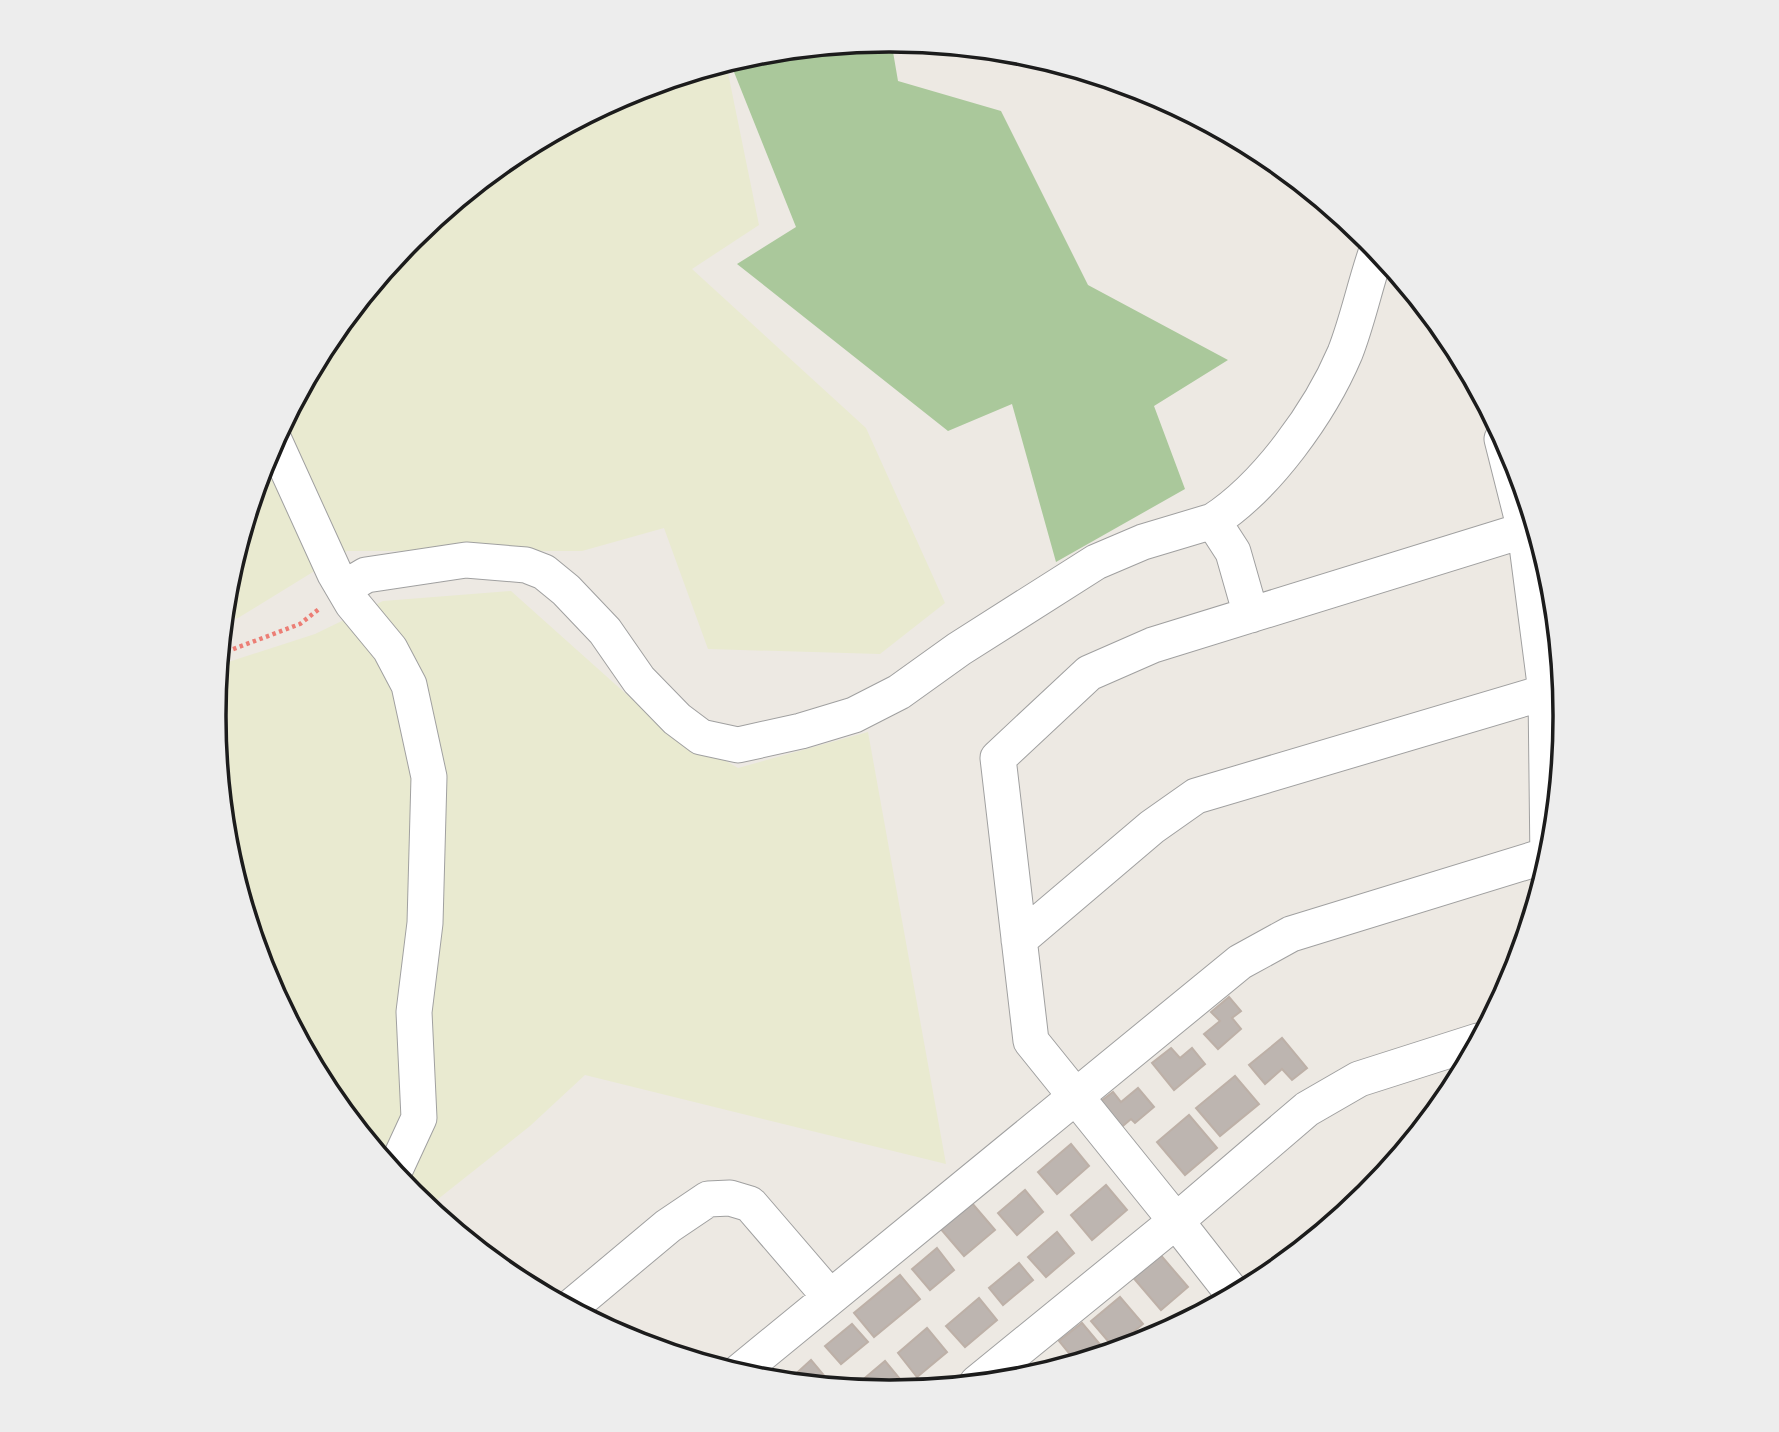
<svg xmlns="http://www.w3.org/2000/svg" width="1779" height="1432" font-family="Lato,sans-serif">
	<rect width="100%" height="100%" fill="#ede9e3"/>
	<path fill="#e9ead0" d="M726,63L759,225L692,269L866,428L945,603L880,654L708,649L664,528L582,551H347L238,618L223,622L227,584L265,457L328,340L412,238L514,154L631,92Z
		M511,591L653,718L738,768L868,732L946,1164L585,1075L530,1126L428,1207L411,1194L327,1091L265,974L227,847L214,716L219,665L315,634L383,601Z"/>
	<path fill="#aac89b" d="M891,40L898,81L1001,111L1088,285L1228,360L1154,406L1185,489L1056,562L1012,404L948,431L737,264L796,227L730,62L758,53Z"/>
	<path fill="#bdb5b0" stroke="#bdb0a7" stroke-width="2" d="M1229,997L1241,1011L1232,1018L1241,1029L1218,1049L1204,1034L1220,1021L1211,1012Z
		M1282,1038L1307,1068L1292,1080L1282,1069L1265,1084L1249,1065Z
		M1171,1048L1180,1058L1192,1048L1205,1064L1174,1090L1152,1063Z
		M1235,1076L1259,1104L1220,1136L1196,1108Z
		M1138,1088L1154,1107L1135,1123L1131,1119L1118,1130L1096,1105L1113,1092L1121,1102Z
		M1189,1115L1217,1148L1185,1175L1157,1142Z
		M1071,1144L1089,1166L1057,1194L1038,1172Z
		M1106,1185L1127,1210L1092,1240L1071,1215Z
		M1025,1190L1043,1212L1017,1235L998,1213Z
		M971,1202L995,1230L964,1256L940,1228Z
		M1057,1232L1074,1253L1046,1277L1028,1257Z
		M937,1248L954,1270L930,1290L912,1269Z
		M1158,1252L1188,1287L1161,1310L1131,1275Z
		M1019,1263L1033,1280L1003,1305L989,1288Z
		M900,1275L920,1299L874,1337L854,1313Z
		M1120,1297L1143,1324L1114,1348L1091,1321Z
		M979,1298L997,1320L965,1347L946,1326Z
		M1205,1300L1211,1307L1177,1325Z
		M1082,1323L1103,1348L1095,1356L1064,1366L1073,1358L1059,1341Z
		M852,1324L868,1342L841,1364L825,1346Z
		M927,1328L947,1352L917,1377L898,1353Z
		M811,1360L826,1378L818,1385L787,1382Z
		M885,1361L909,1390L889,1392L853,1388Z"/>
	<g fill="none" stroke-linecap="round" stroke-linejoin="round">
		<defs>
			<path id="minor" d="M1502,439L1525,530
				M274,440L335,574L352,603L390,649L409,685L429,777L425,923L414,1012L419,1118L394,1172
				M1213,521C1267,486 1320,412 1345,353C1358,320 1365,284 1377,250
				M344,588L366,575L466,560L526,565L544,572L566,590L605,631L639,680L677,719L701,737L738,745L801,731L854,715L899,692L959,649L1096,562L1143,542L1213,521L1233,552L1251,615
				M1019,940L1152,827L1196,796L1546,692
				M1234,1295L1176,1221L1307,1109L1359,1079L1478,1041
				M570,1308L668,1226L708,1199L730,1198L750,1204L830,1297
				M738,1373L1240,962L1291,934L1548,855
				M977,1383L1176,1221L1031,1041L998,758L1089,673L1153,645L1525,530L1546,692L1548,863"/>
		</defs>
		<use href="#minor" stroke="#a0a0a0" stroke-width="37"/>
		<path stroke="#ec7e75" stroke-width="4.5" stroke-dasharray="3.5 3.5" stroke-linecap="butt" d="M220,654L300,624L319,609"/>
		<use href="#minor" stroke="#fff" stroke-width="35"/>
	</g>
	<path d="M0 0H1779V1432H0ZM889 52H890A663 663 0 0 1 1553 715V717A663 663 0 0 1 890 1380H889A663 663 0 0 1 226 717V715A663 663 0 0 1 889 52Z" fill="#ededed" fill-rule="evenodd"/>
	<path fill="none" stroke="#1c1c1c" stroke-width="3.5" d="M889 52H890A663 663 0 0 1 1553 715V717A663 663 0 0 1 890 1380H889A663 663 0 0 1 226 717V715A663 663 0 0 1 889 52Z"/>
</svg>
